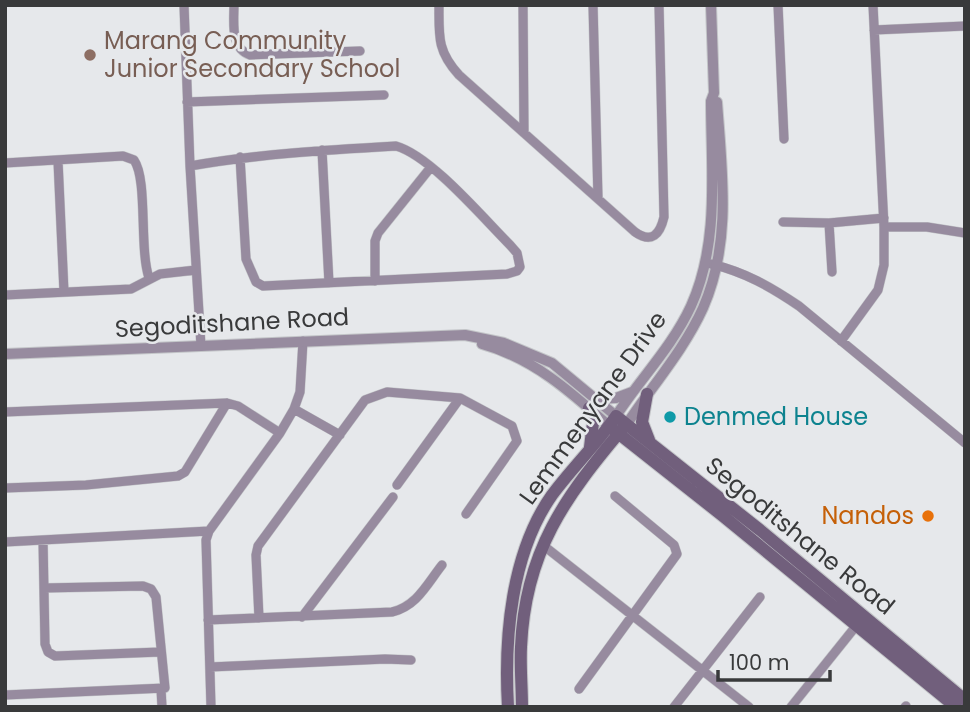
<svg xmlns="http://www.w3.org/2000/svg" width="970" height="712" font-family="Poppins,sans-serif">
	<rect width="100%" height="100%" fill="#e6e8eb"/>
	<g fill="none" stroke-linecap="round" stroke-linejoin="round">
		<defs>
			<path id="minor" d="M184,5L190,166L201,346
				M234,5C234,23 230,48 250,55L360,51
				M439,5C439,36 437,51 459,75L635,232C652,244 660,234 664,217L659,5
				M523,5L524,133
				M593,5L598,198
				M778,5L784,139
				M874,30L965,26
				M187,102L384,95
				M322,150L329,283
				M58,161L64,292
				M5,163L123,156L134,160C148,180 139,248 149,278
				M190,166C258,154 327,150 396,146C431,156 483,218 510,245L517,253L520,267L517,271L507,274L263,286L256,282L246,259L240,157
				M783,222L829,223L884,218
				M829,223L832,272
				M884,227H927L965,233
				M711,264C745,272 771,287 799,306L965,443
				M375,281V241L378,233L431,167
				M5,295L131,289L160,274L196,270
				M841,341L878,290L884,265V227L873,5
				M294,409L340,435
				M5,412L227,403L238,406L280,433
				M397,485L460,398
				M5,488L86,485L178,476L185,472L227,403
				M43,540L45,644L48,652L55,656L160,652
				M5,542L209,531
				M544,546L749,707
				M302,617L393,497
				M259,618L256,555L258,546L365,400L387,392L460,398L512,426L517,441L466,514
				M208,620L392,612C417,606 427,584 442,565
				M210,667L385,659L411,660
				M161,689L162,707
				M579,689L677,554L674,545L615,496
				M5,695L165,688L156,597L151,589L143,586L44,588
				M211,707L206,540L209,531L280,433L294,409L300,392L303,341
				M674,707L760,597
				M791,707L860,621
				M905,707L906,706"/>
			<path id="tertiary" d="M482,344C533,358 571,392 609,426
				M5,354L465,335L504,343L552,363L616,416C640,379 672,347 691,306C720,242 711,169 711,101L714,93L711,5
				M597,399L616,398L632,392
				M627,424C652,386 684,350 703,308C732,242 722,172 717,102"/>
			<path id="secondary" d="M647,394L642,422L649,440
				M589,408L593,423L590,447
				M609,426L723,516L956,707
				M508,707C504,638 511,553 552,495C572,468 597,444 616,416L760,530L965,700
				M522,707C522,687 520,667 521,647C525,551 565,497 624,427"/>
		</defs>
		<use href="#minor" stroke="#c3c5c8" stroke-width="10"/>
		<use href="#tertiary" stroke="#c3c5c8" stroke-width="12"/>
		<use href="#secondary" stroke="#c3c5c8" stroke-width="14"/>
		<use href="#minor" stroke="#978b9f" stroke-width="9"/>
		<use href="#tertiary" stroke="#978b9f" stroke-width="10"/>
		<use href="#secondary" stroke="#715f7c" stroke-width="12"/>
	</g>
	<circle fill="#8d6e63" stroke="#e6e8eb" stroke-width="2.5" cx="90" cy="55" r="7"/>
	<circle fill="#0f9aa8" stroke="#e6e8eb" stroke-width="2.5" cx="670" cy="417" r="7"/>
	<circle fill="#e8710a" stroke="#e6e8eb" stroke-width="2.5" cx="928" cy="516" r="7"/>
	<g text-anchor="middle" stroke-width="5" stroke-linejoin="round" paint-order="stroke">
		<g font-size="24" fill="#785e54" stroke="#e6e8eb" text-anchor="start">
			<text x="104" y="49">Marang Community<tspan x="104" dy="28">Junior Secondary School</tspan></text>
		</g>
		<g font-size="24" fill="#393a3b" stroke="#e6e8eb">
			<text transform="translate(232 323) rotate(-3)" y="8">Segoditshane Road</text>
			<text transform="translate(593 408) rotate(-54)" y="8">Lemmenyane Drive</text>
			<text transform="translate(800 536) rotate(39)" y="8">Segoditshane Road</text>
		</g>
		<g font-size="24" fill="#0d838f" stroke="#e6e8eb" text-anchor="start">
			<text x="684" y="425">Denmed House</text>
		</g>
		<g font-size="24" fill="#c56008" stroke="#e6e8eb" text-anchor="end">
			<text x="914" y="524">Nandos</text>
		</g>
	</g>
	<rect width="970" height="712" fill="none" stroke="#393a3b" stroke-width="14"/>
	<path d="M718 670v10h112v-10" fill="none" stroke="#393a3b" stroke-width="3.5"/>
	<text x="729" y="670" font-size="21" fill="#393a3b" stroke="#e6e8eb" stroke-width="5" paint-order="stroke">100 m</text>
</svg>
